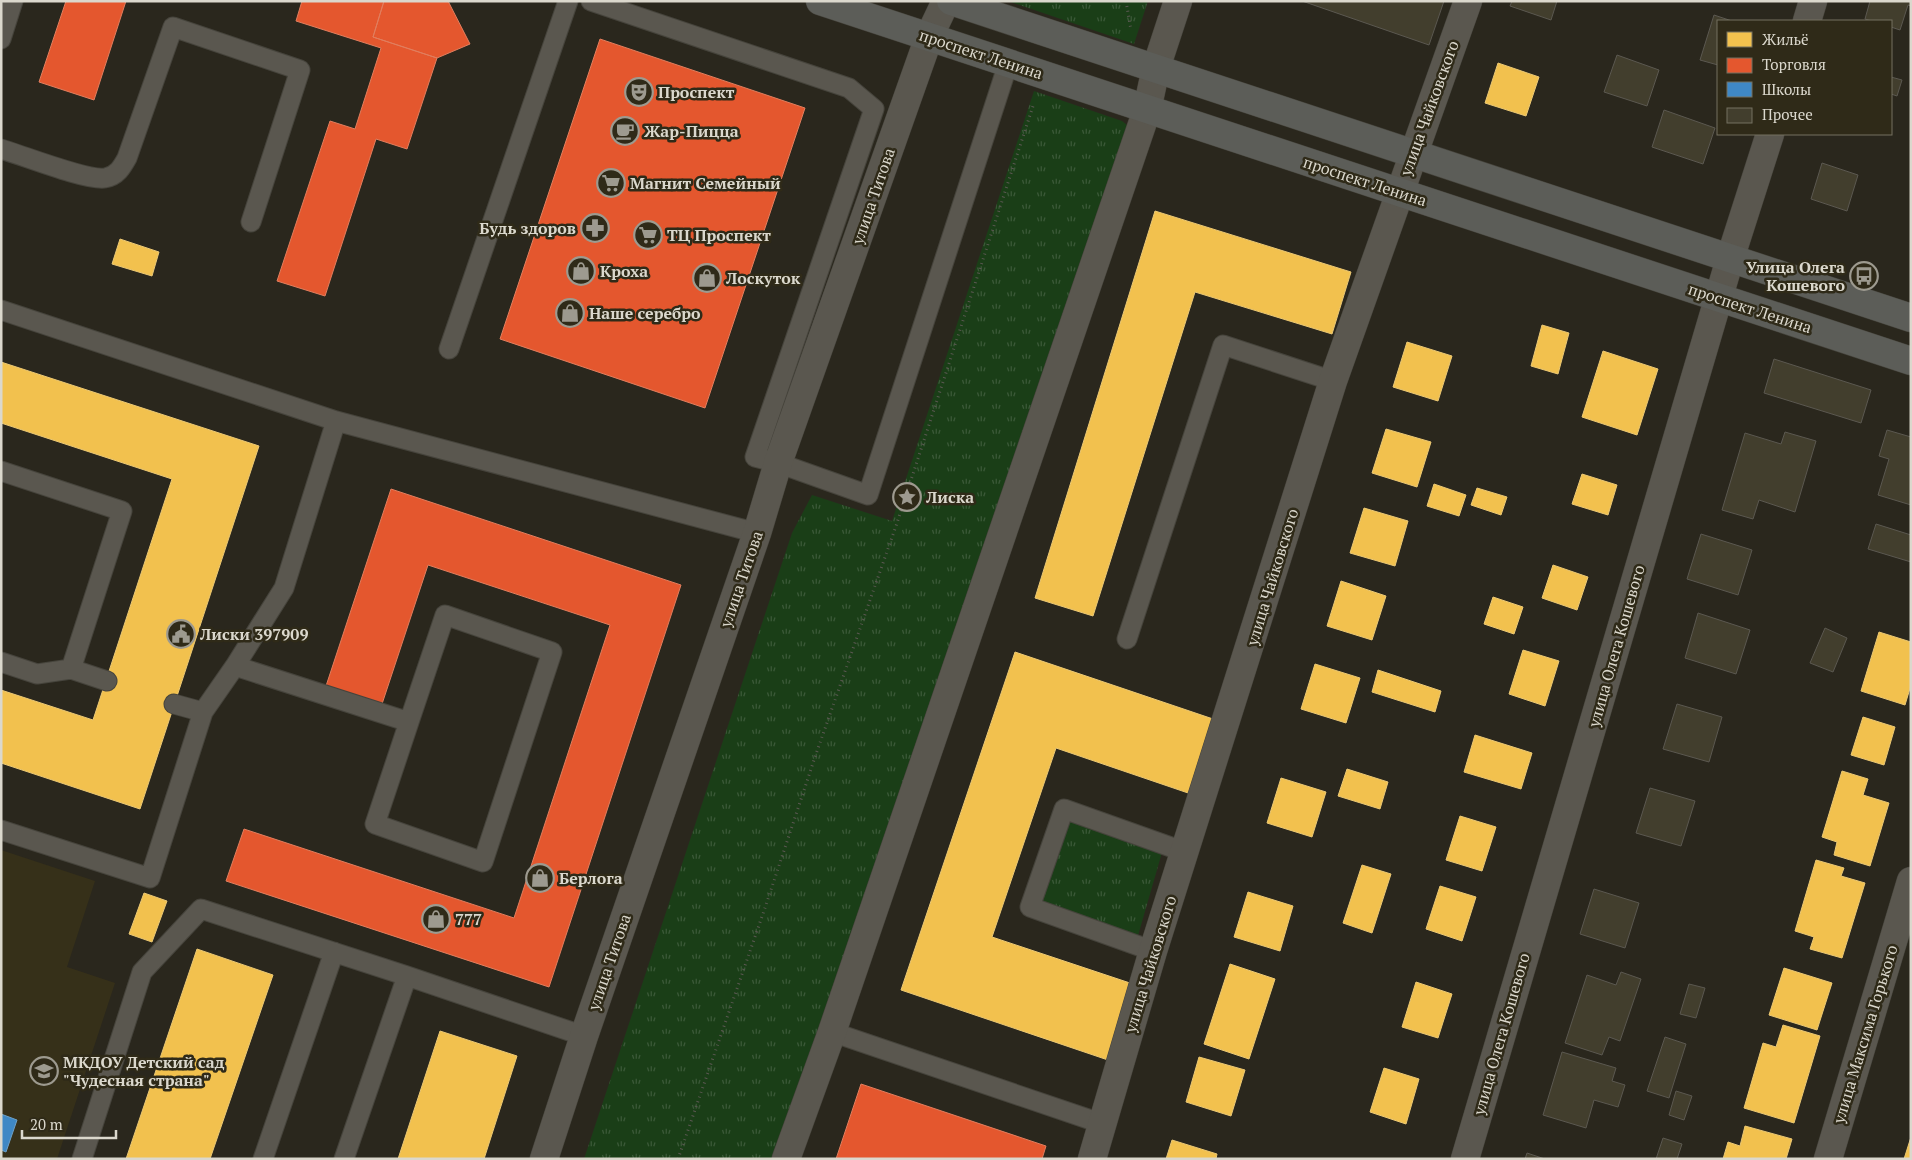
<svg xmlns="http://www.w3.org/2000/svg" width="1912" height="1160" font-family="'PT Serif',serif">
	<defs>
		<pattern id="grass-tufts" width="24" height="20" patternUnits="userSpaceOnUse" patternTransform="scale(1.25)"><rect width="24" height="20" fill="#1a3e17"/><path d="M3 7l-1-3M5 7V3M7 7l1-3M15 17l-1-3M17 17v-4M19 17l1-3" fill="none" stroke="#3b5938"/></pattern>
	</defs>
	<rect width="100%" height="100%" fill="#2a271d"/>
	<path fill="#363019" d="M1,850L95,881L67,967L115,983L57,1159H1Z"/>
	<path fill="url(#grass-tufts)" d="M1008,1H1148L1134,44Z
		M1034,91L1122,121L1127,125L1129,130L775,1159H584L792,533L812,495L892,521Z
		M1067,817L1163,849L1137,939L1039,904Z"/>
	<path fill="#f2c14e" stroke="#ebc874" d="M1498,63L1539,77L1526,116L1485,103Z
		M1155,211L1351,272L1332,334L1195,292L1093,616L1035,598Z
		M120,239L159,252L152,276L112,264Z
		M1542,325L1569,333L1558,374L1531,366Z
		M1407,342L1452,356L1438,401L1393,387Z
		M1603,351L1658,369L1637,435L1582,417Z
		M1,362L259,446L140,809L1,763V690L93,720L172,479L1,423Z
		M1386,429L1431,442L1417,487L1372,473Z
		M1582,474L1617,485L1608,515L1572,504Z
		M1434,484L1466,495L1459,516L1427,506Z
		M1477,488L1507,497L1501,515L1471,505Z
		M1364,508L1408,521L1395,566L1350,553Z
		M1553,565L1588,577L1577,610L1542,598Z
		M1341,581L1386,596L1372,640L1327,626Z
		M1493,597L1523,607L1514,634L1484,624Z
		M1879,632L1911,642V685L1905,705L1861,691Z
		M1523,650L1559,661L1545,706L1509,694Z
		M1015,652L1219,721L1194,795L1056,748L992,937L1133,984L1108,1060L901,990Z
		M1315,664L1360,678L1346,723L1301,709Z
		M1378,670L1441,691L1435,712L1372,692Z
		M1863,717L1895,727L1884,765L1851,755Z
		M1475,735L1532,753L1521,789L1464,772Z
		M1347,769L1388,782L1380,809L1338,796Z
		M1842,771L1868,779L1863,795L1889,803L1870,866L1834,855L1837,842L1822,837Z
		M1281,778L1326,792L1312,837L1267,823Z
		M1460,816L1496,827L1482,871L1446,860Z
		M1816,860L1844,868L1841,876L1865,883L1842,958L1810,949L1814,937L1795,931Z
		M1362,865L1391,874L1372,933L1343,923Z
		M1440,886L1476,897L1462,941L1426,929Z
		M1248,892L1293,906L1280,951L1234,937Z
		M144,893L167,901L152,942L129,934Z
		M197,949L273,975L210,1159H126Z
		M1230,964L1275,979L1249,1059L1204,1044Z
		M1784,968L1832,983L1817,1030L1769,1015Z
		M1416,982L1452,994L1438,1038L1402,1027Z
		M1783,1025L1820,1036L1794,1123L1744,1108L1763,1043L1776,1047Z
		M440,1031L517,1056L484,1159H398Z
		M1199,1057L1245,1070L1231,1116L1186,1102Z
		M1384,1068L1419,1079L1406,1124L1370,1112Z
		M1745,1126L1792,1139L1786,1159H1723L1728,1142L1740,1146Z
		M1911,1137V1159H1904Z
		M1172,1140L1217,1154L1216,1159H1166Z"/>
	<path fill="#e4572e" stroke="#e17e5e" d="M66,1H126L94,100L39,82Z
		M302,1H384L373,37L437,58L407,149L376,139L325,296L277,281L330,121L355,129L381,48L296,21Z
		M384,1H448L470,44L437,58L373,37Z
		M600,39L805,108L705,408L500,339Z
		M391,489L681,585L549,987L226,881L244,829L514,918L610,625L428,565L382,704L326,686Z
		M861,1084L1046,1146L1042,1159H836Z"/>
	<path fill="#3f88c5" stroke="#6ea0c7" d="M1,1114L17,1120L6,1152L1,1150Z"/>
	<path fill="#423e2d" stroke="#5b5850" d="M1302,1H1444L1429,45Z
		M1512,1H1557L1551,20L1510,6Z
		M1870,1H1911V6L1908,5L1900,30L1891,27V21H1872L1865,19Z
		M1714,15L1732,21H1718V65L1700,60Z
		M1617,55L1659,70L1647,106L1604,92Z
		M1891,77L1902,80L1897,96L1891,94V96Z
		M1664,110L1715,128L1703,164L1652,147Z
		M1822,163L1858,175L1847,211L1811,199Z
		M1774,359L1871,390L1861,423L1764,393Z
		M1887,430L1911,437V505L1878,495L1889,459L1879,456Z
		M1785,432L1816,441L1795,512L1759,500L1753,519L1722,510L1745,433L1781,444Z
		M1876,524L1911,535V562L1868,549Z
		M1701,534L1752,550L1738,595L1687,579Z
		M1698,613L1750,630L1736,674L1685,658Z
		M1825,628L1847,638L1833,672L1810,663Z
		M1677,704L1722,717L1709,762L1663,749Z
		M1650,788L1695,801L1681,846L1636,833Z
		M1594,889L1639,903L1625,948L1580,934Z
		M1621,972L1641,979L1620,1041L1609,1037L1602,1055L1565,1043L1587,975L1616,985Z
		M1689,984L1705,988L1696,1018L1680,1014Z
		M1665,1037L1686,1044L1669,1098L1647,1091Z
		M1562,1052L1616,1068L1612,1081L1625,1085L1618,1107L1594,1100L1586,1128L1543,1115Z
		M1676,1091L1692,1096L1684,1120L1669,1115Z
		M1663,1138L1682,1144L1677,1159H1656Z
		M1527,1153L1545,1159H1525Z"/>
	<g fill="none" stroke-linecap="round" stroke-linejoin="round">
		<defs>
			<path id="service" d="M591,1L849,88L874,109L755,457L778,463L868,495L1008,64
				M1,39L13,1
				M1,149C22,155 87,181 105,178C117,176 122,167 127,158L173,27L300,70L251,222
				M1,310L336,421L757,533
				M449,349L568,1
				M336,421L284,588L235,666L409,722L445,615L552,652L483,862L375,824L409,722
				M1,471L122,511L71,669
				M1127,639L1223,345L1333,381
				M1,662L37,674L71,669L107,681
				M174,704L203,712L235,666
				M1,830L150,878L203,712
				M1153,951L1030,907L1064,809L1185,852
				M832,1032L1103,1124
				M82,1159L142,972L201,909L407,976L584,1036
				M263,1159L334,952
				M344,1159L407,976"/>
			<path id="minor" d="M1807,21L1813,1
				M1092,1159L1153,951L1333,381L1468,1
				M1465,1159L1730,259L1770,134
				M1828,1159L1911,881"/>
			<path id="tertiary" d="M544,1159L584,1036L757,533L778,463L929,37L946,1
				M786,1159L832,1032L1147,110L1156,68L1178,1"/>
			<path id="secondary" d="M820,1L1911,361
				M951,1L1911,318"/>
		</defs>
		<use href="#service" stroke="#46443c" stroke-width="21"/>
		<use href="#minor" stroke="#46443c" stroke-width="29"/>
		<use href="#tertiary" stroke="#46443c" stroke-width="29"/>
		<use href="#secondary" stroke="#46443c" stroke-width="29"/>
		<path stroke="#5b5852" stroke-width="3" stroke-dasharray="1 4" stroke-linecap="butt" d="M1126,1L1131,30
			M678,1159L766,905L815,757L896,526L1034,103"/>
		<use href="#service" stroke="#5a574f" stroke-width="19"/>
		<use href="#minor" stroke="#5a574f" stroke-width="28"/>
		<use href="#tertiary" stroke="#5a574f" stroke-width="28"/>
		<use href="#secondary" stroke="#5c5d58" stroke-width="28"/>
	</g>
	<defs>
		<symbol id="theatre-ring" viewBox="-11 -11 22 22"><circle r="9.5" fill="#2f2a18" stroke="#9d9a8f" stroke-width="1.5"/><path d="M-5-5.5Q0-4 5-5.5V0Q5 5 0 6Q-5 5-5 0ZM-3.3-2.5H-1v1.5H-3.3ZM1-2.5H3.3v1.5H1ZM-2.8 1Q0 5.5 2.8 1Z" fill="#9d9a8f"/></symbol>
		<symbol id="cafe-ring" viewBox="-11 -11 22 22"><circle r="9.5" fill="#2f2a18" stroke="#9d9a8f" stroke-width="1.5"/><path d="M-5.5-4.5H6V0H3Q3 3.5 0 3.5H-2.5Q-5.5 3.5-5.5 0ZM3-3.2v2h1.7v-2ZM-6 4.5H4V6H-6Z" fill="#9d9a8f"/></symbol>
		<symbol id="supermarket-ring" viewBox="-11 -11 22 22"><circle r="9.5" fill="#2f2a18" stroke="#9d9a8f" stroke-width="1.5"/><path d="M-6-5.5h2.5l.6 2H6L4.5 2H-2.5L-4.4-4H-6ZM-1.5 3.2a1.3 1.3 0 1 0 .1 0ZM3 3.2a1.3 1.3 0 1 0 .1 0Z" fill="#9d9a8f"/></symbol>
		<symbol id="pharmacy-ring" viewBox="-11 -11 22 22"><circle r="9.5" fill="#2f2a18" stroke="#9d9a8f" stroke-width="1.5"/><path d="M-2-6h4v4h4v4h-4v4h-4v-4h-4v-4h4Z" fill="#9d9a8f"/></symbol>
		<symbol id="shop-ring" viewBox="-11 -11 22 22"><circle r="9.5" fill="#2f2a18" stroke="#9d9a8f" stroke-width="1.5"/><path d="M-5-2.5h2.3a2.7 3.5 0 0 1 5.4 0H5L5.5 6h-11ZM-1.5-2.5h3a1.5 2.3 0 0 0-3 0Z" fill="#9d9a8f"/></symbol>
		<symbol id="bus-ring" viewBox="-11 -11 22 22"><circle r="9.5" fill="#2f2a18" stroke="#9d9a8f" stroke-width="1.5"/><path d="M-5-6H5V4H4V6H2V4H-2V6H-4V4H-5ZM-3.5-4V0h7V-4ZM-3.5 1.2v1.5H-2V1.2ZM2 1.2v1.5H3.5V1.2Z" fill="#9d9a8f"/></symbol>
		<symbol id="sight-ring" viewBox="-11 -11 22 22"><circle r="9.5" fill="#2f2a18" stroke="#9d9a8f" stroke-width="1.5"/><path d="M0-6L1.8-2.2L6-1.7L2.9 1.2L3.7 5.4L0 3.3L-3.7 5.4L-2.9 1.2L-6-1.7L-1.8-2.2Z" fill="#9d9a8f"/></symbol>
		<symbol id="civic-ring" viewBox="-11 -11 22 22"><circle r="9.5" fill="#2f2a18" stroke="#9d9a8f" stroke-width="1.5"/><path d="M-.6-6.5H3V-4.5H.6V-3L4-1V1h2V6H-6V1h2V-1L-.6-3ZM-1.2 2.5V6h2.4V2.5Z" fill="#9d9a8f"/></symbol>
		<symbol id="school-ring" viewBox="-11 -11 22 22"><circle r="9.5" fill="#2f2a18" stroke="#9d9a8f" stroke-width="1.5"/><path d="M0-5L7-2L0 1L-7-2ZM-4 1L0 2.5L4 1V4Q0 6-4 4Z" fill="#9d9a8f"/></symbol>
	</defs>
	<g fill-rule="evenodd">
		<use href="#theatre-ring" x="623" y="76" width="32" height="32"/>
		<use href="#cafe-ring" x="609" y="115" width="32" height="32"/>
		<use href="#supermarket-ring" x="595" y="167" width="32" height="32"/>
		<use href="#pharmacy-ring" x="579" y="212" width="32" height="32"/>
		<use href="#supermarket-ring" x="632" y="219" width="32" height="32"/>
		<use href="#shop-ring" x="565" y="255" width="32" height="32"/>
		<use href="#bus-ring" x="1848" y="260" width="32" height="32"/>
		<use href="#shop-ring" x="691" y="262" width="32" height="32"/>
		<use href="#shop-ring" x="554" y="297" width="32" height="32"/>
		<use href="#sight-ring" x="891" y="481" width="32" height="32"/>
		<use href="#civic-ring" x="165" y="618" width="32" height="32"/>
		<use href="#shop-ring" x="524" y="862" width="32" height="32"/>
		<use href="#shop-ring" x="420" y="903" width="32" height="32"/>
		<use href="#school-ring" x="28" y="1055" width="32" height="32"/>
	</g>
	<g text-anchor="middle" stroke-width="5" stroke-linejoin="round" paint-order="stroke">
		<g font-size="16" fill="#dbd8cd" stroke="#2f2a18">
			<text transform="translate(981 54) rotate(18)" y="6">проспект Ленина</text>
			<text transform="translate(1429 108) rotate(-70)" y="6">улица Чайковского</text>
			<text transform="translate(1365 181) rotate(18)" y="6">проспект Ленина</text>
			<text transform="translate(873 196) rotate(-71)" y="6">улица Титова</text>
			<text transform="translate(1750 308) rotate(18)" y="6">проспект Ленина</text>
			<text transform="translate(1272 577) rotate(-73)" y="6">улица Чайковского</text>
			<text transform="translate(741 579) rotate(-71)" y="6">улица Титова</text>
			<text transform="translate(1616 646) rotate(-74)" y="6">улица Олега Кошевого</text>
			<text transform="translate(609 962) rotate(-71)" y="6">улица Титова</text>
			<text transform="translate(1150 964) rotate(-73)" y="6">улица Чайковского</text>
			<text transform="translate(1501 1034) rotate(-74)" y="6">улица Олега Кошевого</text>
			<text transform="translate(1865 1034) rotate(-73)" y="6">улица Максима Горького</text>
		</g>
		<g font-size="16" font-weight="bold" fill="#dbd8cd" stroke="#2f2a18" text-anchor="start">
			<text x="658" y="98">Проспект</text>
			<text x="644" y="137">Жар-Пицца</text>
			<text x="630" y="189">Магнит Семейный</text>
			<text x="576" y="234" text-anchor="end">Будь здоров</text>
			<text x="667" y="241">ТЦ Проспект</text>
			<text x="1845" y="273" text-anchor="end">Улица Олега<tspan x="1845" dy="18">Кошевого</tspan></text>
			<text x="600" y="277">Кроха</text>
			<text x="726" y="284">Лоскуток</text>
			<text x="589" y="319">Наше серебро</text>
			<text x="926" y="503">Лиска</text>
			<text x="200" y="640">Лиски 397909</text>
			<text x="559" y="884">Берлога</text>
			<text x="455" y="925">777</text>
			<text x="63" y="1068">МКДОУ Детский сад<tspan x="63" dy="18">"Чудесная страна"</tspan></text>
		</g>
	</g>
	<rect width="1912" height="1160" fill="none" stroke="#dbd8cd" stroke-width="5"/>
	<rect x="1717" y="20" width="175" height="115" fill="#2f2a18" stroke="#747060"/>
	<rect x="1727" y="32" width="25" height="15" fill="#f2c14e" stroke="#747060"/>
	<text x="1762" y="45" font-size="15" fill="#dbd8cd">Жильё</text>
	<rect x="1727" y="58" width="25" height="15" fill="#e4572e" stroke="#747060"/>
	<text x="1762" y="70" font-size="15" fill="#dbd8cd">Торговля</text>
	<rect x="1727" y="82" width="25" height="15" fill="#3f88c5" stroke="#747060"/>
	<text x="1762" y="95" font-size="15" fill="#dbd8cd">Школы</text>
	<rect x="1727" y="108" width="25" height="15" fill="#423e2d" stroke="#747060"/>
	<text x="1762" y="120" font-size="15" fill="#dbd8cd">Прочее</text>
	<path d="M22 1130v8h94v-8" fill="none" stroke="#dbd8cd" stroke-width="2.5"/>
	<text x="30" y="1130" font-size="15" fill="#dbd8cd" stroke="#2f2a18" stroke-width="4" paint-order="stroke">20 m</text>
</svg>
